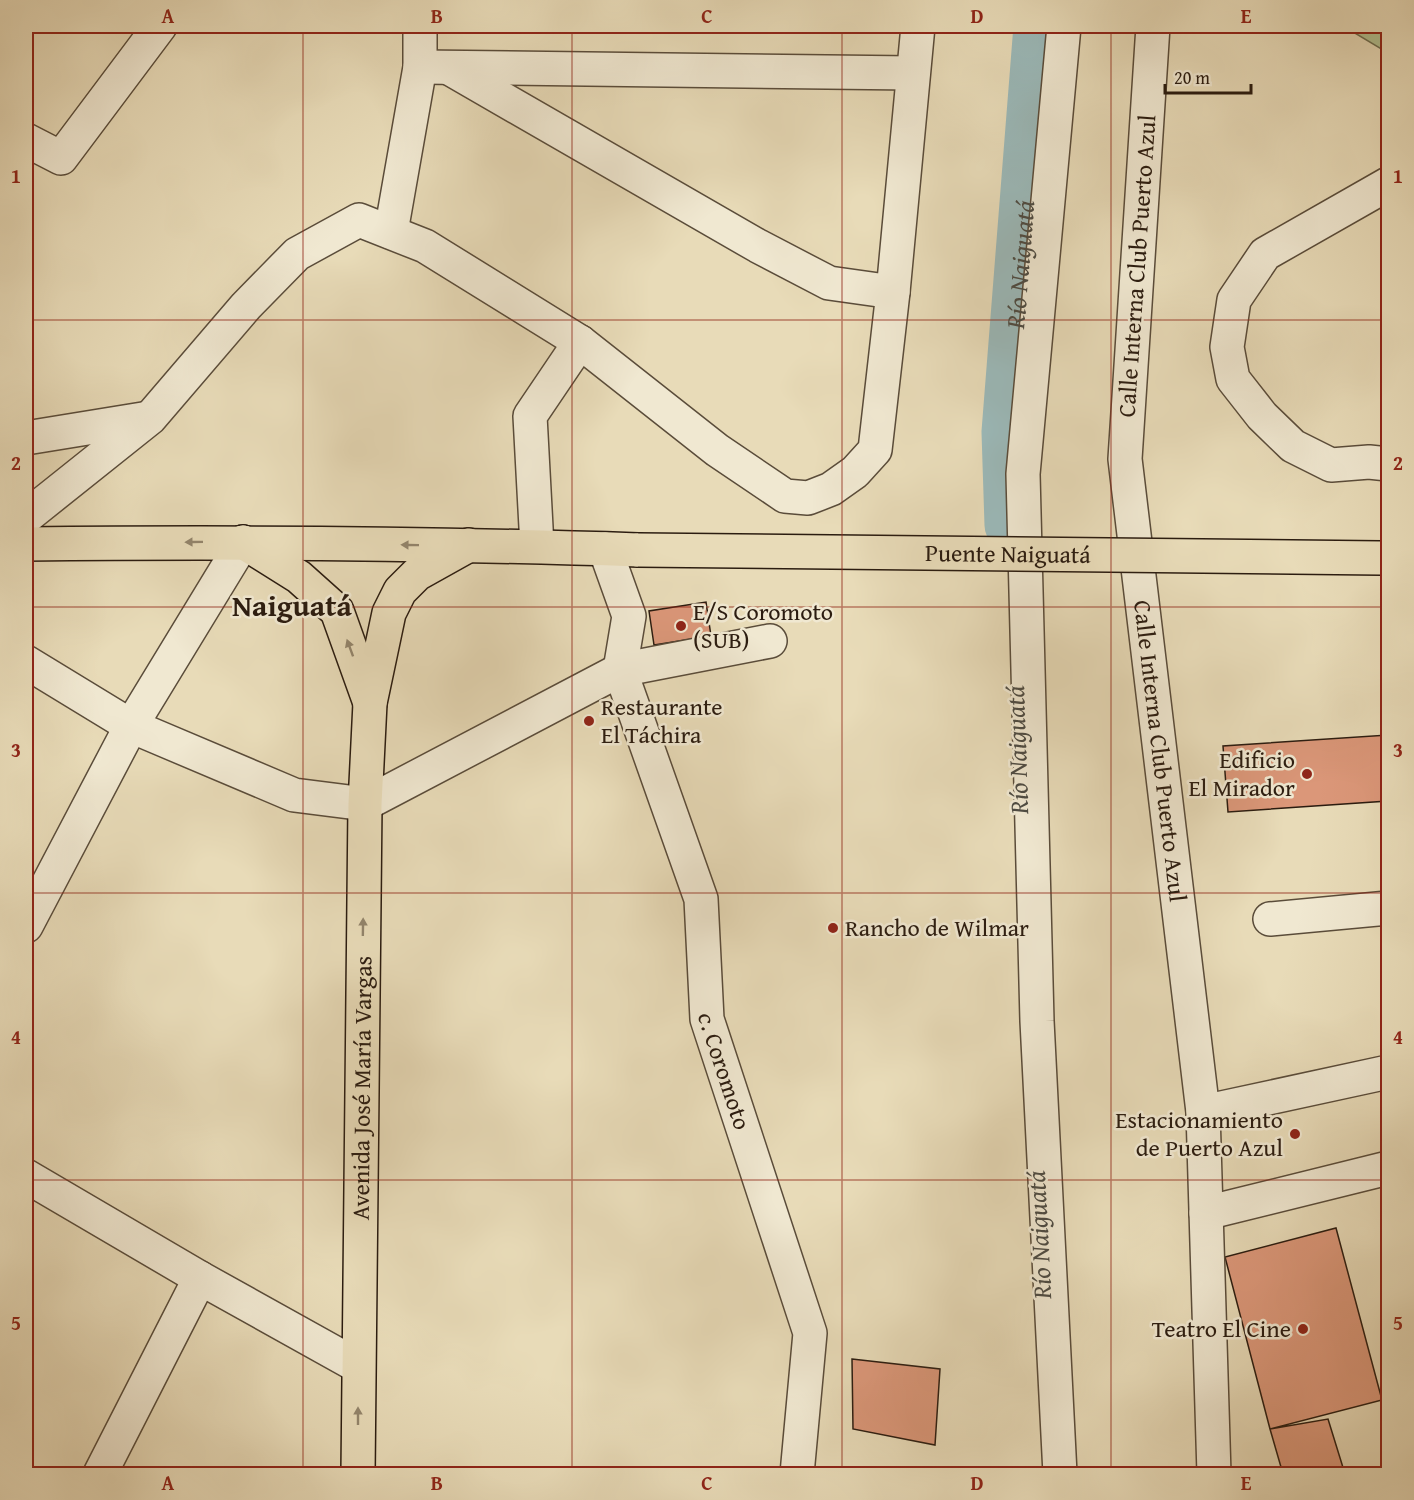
<svg xmlns="http://www.w3.org/2000/svg" width="1414" height="1500" font-family="'Gentium Book Plus',serif">
	<rect width="100%" height="100%" fill="#e8dbb8"/>
	<filter id="stains"><feTurbulence type="fractalNoise" baseFrequency=".00333" numOctaves="4"/><feColorMatrix values="0 0 0 0 .2 0 0 0 0 .09 0 0 0 0 .02 0 0 0 .5 -.17"/></filter>
	<radialGradient id="worn" r=".72"><stop offset=".6" stop-color="#630" stop-opacity="0"/><stop offset="1" stop-color="#630" stop-opacity=".3"/></radialGradient>
	<path fill="#b2c192" stroke="#6e6e51" stroke-width="1.5" d="M1343,26H1388V53Z"/>
	<g fill="none" stroke-linecap="round" stroke-linejoin="round">
		<path stroke="#9bb9b9" stroke-width="51" id="s1" d="M1010,525L1007,432L1039,26"/>
	</g>
	<path fill="#db9779" stroke="#2b1c10" stroke-width="1.5" d="M706,602L711,636L654,645L649,611Z
		M1388,735V801L1228,812L1223,746Z
		M1336,1228L1382,1400L1270,1429L1225,1257Z
		M852,1359L940,1369L935,1445L853,1429Z
		M1328,1419L1345,1474H1283L1270,1429Z"/>
	<g fill="none" stroke-linecap="round" stroke-linejoin="round">
		<defs>
			<g id="minor">
				<path id="s2" d="M1153,26L1125,459L1203,1112L1214,1474"/>
				<path d="M420,67L913,73"/>
				<path d="M449,68L758,246L829,283L893,292"/>
				<path d="M26,140L61,158L160,26"/>
				<path d="M1388,184L1265,254L1234,300L1227,347L1233,379L1262,416L1293,446L1331,465L1369,462L1388,464"/>
				<path d="M391,232L420,67V26"/>
				<path d="M26,438L149,418"/>
				<path d="M26,517L150,418L246,306L297,254L359,220L425,246L580,342L717,450L785,496L808,498L831,489L855,472L875,450L893,292L918,26"/>
				<path d="M537,546L530,416L580,342"/>
				<path id="s3" d="M605,549L629,616L620,670L701,899L707,1019L810,1333L797,1474"/>
				<path d="M26,662L131,726L294,795L365,804L620,670L770,641"/>
				<path d="M1270,919L1388,908"/>
				<path d="M26,926L131,726L243,542"/>
				<path d="M1203,1112L1388,1072"/>
				<path d="M26,1176L200,1278L358,1366"/>
				<path d="M1206,1213L1388,1168"/>
				<path d="M100,1474L200,1278"/>
				<path d="M1060,1474L1037,1021L1023,474L1064,26"/>
			</g>
			<g id="major">
				<path d="M243,542L299,577L337,611L370,703"/>
				<path d="M26,544C230,542 434,543 638,550"/>
				<path id="s4" d="M358,1474L365,804L370,703L389,613L400,591L417,574L469,545"/>
			</g>
		</defs>
		<use href="#minor" stroke="#5a4c3a" stroke-width="36"/>
		<use href="#major" stroke="#2b1c10" stroke-width="36"/>
		<use href="#minor" stroke="#f0e8d1" stroke-width="33"/>
		<use href="#major" stroke="#e8dbb8" stroke-width="33"/>
		<defs>
			<g id="major-bridge">
				<path id="s5" d="M638,550L1381,558"/>
			</g>
		</defs>
		<use href="#major-bridge" stroke="#2b1c10" stroke-width="36" stroke-linecap="butt"/>
		<use href="#major-bridge" stroke="#e8dbb8" stroke-width="33"/>
	</g>
	<defs><path id="oneway-solid" d="M-6-.8H1V-3.2L6.5 0L1 3.2V.8H-6Z" transform="scale(1.5)"/></defs>
	<g fill="#93856c">
		<use href="#oneway-solid" transform="translate(194 542) rotate(179)"/>
		<use href="#oneway-solid" transform="translate(410 545) rotate(-179)"/>
		<use href="#oneway-solid" transform="translate(350 648) rotate(-110)"/>
		<use href="#oneway-solid" transform="translate(363 927) rotate(-89)"/>
		<use href="#oneway-solid" transform="translate(358 1416) rotate(-90)"/>
	</g>
	<path fill="none" stroke="#8f2418" stroke-width="1.5" stroke-opacity="0.55" d="M303,26V1474M572,26V1474M842,26V1474M1111,26V1474M26,320H1388M26,607H1388M26,893H1388M26,1180H1388"/>
	<g fill="#8f2418" stroke="#f0e8d1" stroke-width="2">
		<circle cx="681" cy="626" r="6"/>
		<circle cx="589" cy="721" r="6"/>
		<circle cx="1307" cy="774" r="6"/>
		<circle cx="833" cy="928" r="6"/>
		<circle cx="1295" cy="1134" r="6"/>
		<circle cx="1303" cy="1329" r="6"/>
	</g>
	<g text-anchor="middle" stroke-width="5" stroke-linejoin="round" paint-order="stroke">
		<g font-size="24" fill="#2b1c10" stroke="#f0e8d1">
			<text transform="translate(1137 266) rotate(-86)" y="8">Calle Interna Club Puerto Azul</text>
			<text dy="8" stroke="none"><textPath href="#s5" startOffset="370">Puente Naiguatá</textPath></text>
			<text dy="8" stroke="none"><textPath href="#s2" startOffset="728">Calle Interna Club Puerto Azul</textPath></text>
			<text dy="8" stroke="none"><textPath href="#s3" startOffset="544">c. Coromoto</textPath></text>
			<text dy="8" stroke="none"><textPath href="#s4" startOffset="386">Avenida José María Vargas</textPath></text>
		</g>
		<g font-size="24" fill="#2b1c10" stroke="#f0e8d1" text-anchor="start">
			<text x="693" y="620">E/S Coromoto<tspan x="693" dy="28">(SUB)</tspan></text>
			<text x="601" y="715">Restaurante<tspan x="601" dy="28">El Táchira</tspan></text>
			<text x="1295" y="768" text-anchor="end">Edificio<tspan x="1295" dy="28">El Mirador</tspan></text>
			<text x="845" y="936">Rancho de Wilmar</text>
			<text x="1283" y="1128" text-anchor="end">Estacionamiento<tspan x="1283" dy="28">de Puerto Azul</tspan></text>
			<text x="1291" y="1337" text-anchor="end">Teatro El Cine</text>
		</g>
		<g font-size="26" font-style="italic" fill="#4d4b43" stroke="#f0e8d1">
			<text dy="9" stroke="none"><textPath href="#s1" startOffset="261">Río Naiguatá</textPath></text>
			<text transform="translate(1017 750) rotate(-92)" y="9">Río Naiguatá</text>
			<text transform="translate(1039 1235) rotate(-93)" y="9">Río Naiguatá</text>
		</g>
		<g font-size="30" font-weight="bold" fill="#2b1c10" stroke="#f0e8d1">
			<text x="292" y="616">Naiguatá</text>
		</g>
	</g>
	<rect width="1414" height="1500" fill="none" stroke="#e8dbb8" stroke-width="66"/>
	<path d="M1165 84v9h86v-9" fill="none" stroke="#2b1c10" stroke-width="3"/>
	<text x="1174" y="84" font-size="18" fill="#2b1c10" stroke="#f0e8d1" stroke-width="4.5" paint-order="stroke">20 m</text>
	<rect x="33" y="33" width="1348" height="1434" fill="none" stroke="#8f2418" stroke-width="2"/>
	<g font-size="20" text-anchor="middle" font-weight="bold" fill="#8f2418">
		<text x="168" y="23">A</text>
		<text x="437" y="23">B</text>
		<text x="707" y="23">C</text>
		<text x="977" y="23">D</text>
		<text x="1246" y="23">E</text>
		<text x="16" y="183">1</text>
		<text x="1398" y="183">1</text>
		<text x="16" y="470">2</text>
		<text x="1398" y="470">2</text>
		<text x="16" y="757">3</text>
		<text x="1398" y="757">3</text>
		<text x="16" y="1044">4</text>
		<text x="1398" y="1044">4</text>
		<text x="16" y="1330">5</text>
		<text x="1398" y="1330">5</text>
		<text x="168" y="1490">A</text>
		<text x="437" y="1490">B</text>
		<text x="707" y="1490">C</text>
		<text x="977" y="1490">D</text>
		<text x="1246" y="1490">E</text>
	</g>
	<rect width="100%" height="100%" filter="url(#stains)"/>
	<rect width="100%" height="100%" fill="url(#worn)"/>
</svg>
